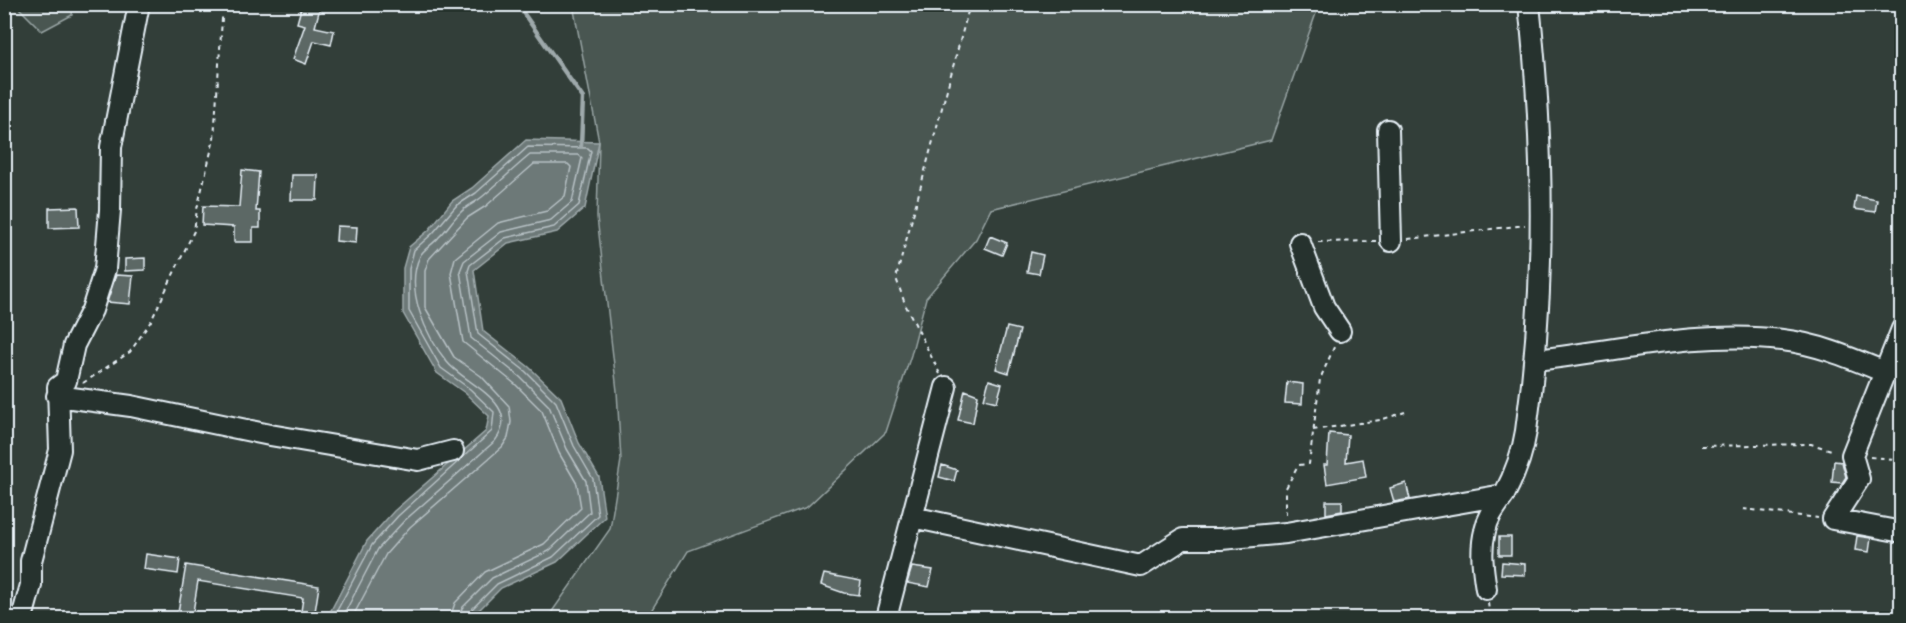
<svg xmlns="http://www.w3.org/2000/svg" width="1906" height="623" font-family="'Indie Flower',sans-serif">
	<rect width="100%" height="100%" fill="#323e39"/>
	<filter id="ink" filterUnits="userSpaceOnUse"><feTurbulence type="fractalNoise" baseFrequency=".0167" numOctaves="2"/><feDisplacementMap in="SourceGraphic" scale="12" xChannelSelector="R" yChannelSelector="G"/><feConvolveMatrix kernelMatrix="1 2 1 2 8 2 1 2 1" color-interpolation-filters="sRGB"/></filter>
	<g filter="url(#ink)">
		<path fill="#495651" stroke="#98a4a4" stroke-width="1.5" d="M16,5H73L72,15L42,31Z
			M573,5H1319L1271,140L991,209L976,239L926,298L911,355L886,432L807,507L688,551L651,611L635,618H560L551,613L610,529L621,460L617,391L597,217L599,142Z"/>
		<path fill="#6d7978" stroke="#9ea9ab" stroke-width="1.5" d="M526,140L599,142L585,208L557,232L508,243L474,270L483,331L529,367L561,398L579,443L599,477L605,517L557,562L501,588L471,618H327L367,541L394,511L486,431L489,416L465,393L437,373L403,313V268L409,247L429,230L452,201L472,188Z"/>
		<g fill="none" stroke-linecap="round" stroke-linejoin="round">
			<path stroke="#b7c1c5" stroke-width="1.5" d="M333,618L372,545L398,516L492,431L494,412L470,389L441,368L409,311V269L414,250L433,233L456,206L476,193L528,147L588,148L591,151L579,205L554,227L505,238L470,265L468,271L478,334L525,371L556,402L574,446L593,479L598,515L553,557L497,584L469,612L467,618
				M342,618L378,549L404,521L495,441C524,403 464,384 447,362C426,336 404,289 420,256C423,249 434,244 439,237C447,230 452,220 460,213C466,206 475,203 482,197C499,183 514,168 530,155H579L582,158L572,202L551,220L501,232L464,261L460,271L471,338L520,377L549,406L567,449L586,481L590,512L549,551L492,578L462,608L459,618
				M352,618L386,554L410,527L502,447L508,438L511,422L509,406L481,376L454,357L425,307V271L429,259L467,218L486,206L534,164H568L571,167L565,196L547,211L498,223L455,258L451,273L463,342L515,384L542,411L559,453L577,484L581,508L544,544L485,572L455,603L450,618"/>
			<path stroke="#9ea9ab" stroke-width="4.5" d="M517,4L583,98L581,146"/>
		</g>
		<path fill="#5c6865" stroke="#e8f1f8" stroke-width="1.5" d="M312,4H321L315,27L334,31L331,45L314,41L306,64L293,59L305,25L297,23L302,5L311,8Z
			M242,170L259,172L256,211H260V228H253V242H234V227L202,225L203,206L239,207Z
			M292,175H318L317,200H291Z
			M1856,196L1877,200L1875,212L1854,209Z
			M78,207L79,227L49,228V208Z
			M337,226L357,227L356,243L336,241Z
			M990,236L1007,243L1002,255L985,248Z
			M1031,252L1043,255L1039,274L1027,272Z
			M145,258V270L125,271V259Z
			M116,275L133,276L130,304L107,302Z
			M1007,327L1020,330L1009,373L996,369Z
			M989,380L1002,384L997,402L984,399Z
			M1287,382L1303,384L1302,404L1285,403Z
			M965,390L978,395L973,423L958,420Z
			M1329,433L1348,435L1346,462L1363,459L1366,477L1327,484L1324,465H1327Z
			M1834,461L1842,462L1846,477L1842,483L1832,482Z
			M942,465L957,470L954,481L939,477Z
			M1406,483L1410,499L1394,502L1390,488Z
			M1326,501H1342V511L1326,514Z
			M1857,536L1871,538L1869,552L1855,550Z
			M1499,537H1511V555H1499Z
			M146,554L180,559L178,574L144,569Z
			M1502,562L1525,564V575L1501,574Z
			M186,565L319,586L314,618H300L303,598L198,581L192,618H177Z
			M912,567L933,570L929,587L907,583Z
			M824,574L861,581L859,595L844,593L821,585Z"/>
		<g fill="none" stroke-linecap="round" stroke-linejoin="round">
			<defs>
				<path id="minor" d="M1388,130L1391,241
					M1300,243L1324,307L1340,331
					M1902,329L1852,455L1859,479L1833,519L1902,532
					M1535,360C1616,351 1700,330 1782,340C1819,344 1853,359 1887,373
					M57,396L131,406L270,435L418,460L453,451
					M912,517L1141,566L1183,539H1221L1286,533L1503,495
					M1486,589C1483,570 1480,550 1485,531C1488,516 1496,507 1504,495C1514,476 1523,451 1526,431C1546,291 1544,144 1529,4
					M22,618L31,585V561L60,450L58,387L66,381L74,345L92,310L105,269L110,210L111,147L139,4
					M886,618L946,387"/>
			</defs>
			<use href="#minor" stroke="#e8f1f8" stroke-width="24"/>
			<path stroke="#e8f1f8" stroke-width="2" stroke-dasharray="4.5 4.5" stroke-linecap="butt" d="M1408,239L1525,225
				M1318,242L1376,241
				M940,374L905,304L896,278L970,4
				M83,383L130,352L151,321L194,231L197,209L214,139L223,4
				M1313,430L1380,420L1405,412
				M1701,446L1811,444L1835,451
				M1870,457L1894,459
				M1743,509L1818,518
				M1286,515V488L1298,465L1309,464L1320,379L1335,345
				M1488,603L1490,618"/>
			<use href="#minor" stroke="#26332d" stroke-width="20"/>
		</g>
	</g>
	<rect width="1906" height="623" fill="none" stroke="#26332d" stroke-width="24"/>
	<rect x="12" y="12" width="1882" height="599" fill="none" stroke="#e8f1f8" stroke-width="2" filter="url(#ink)"/>
</svg>
